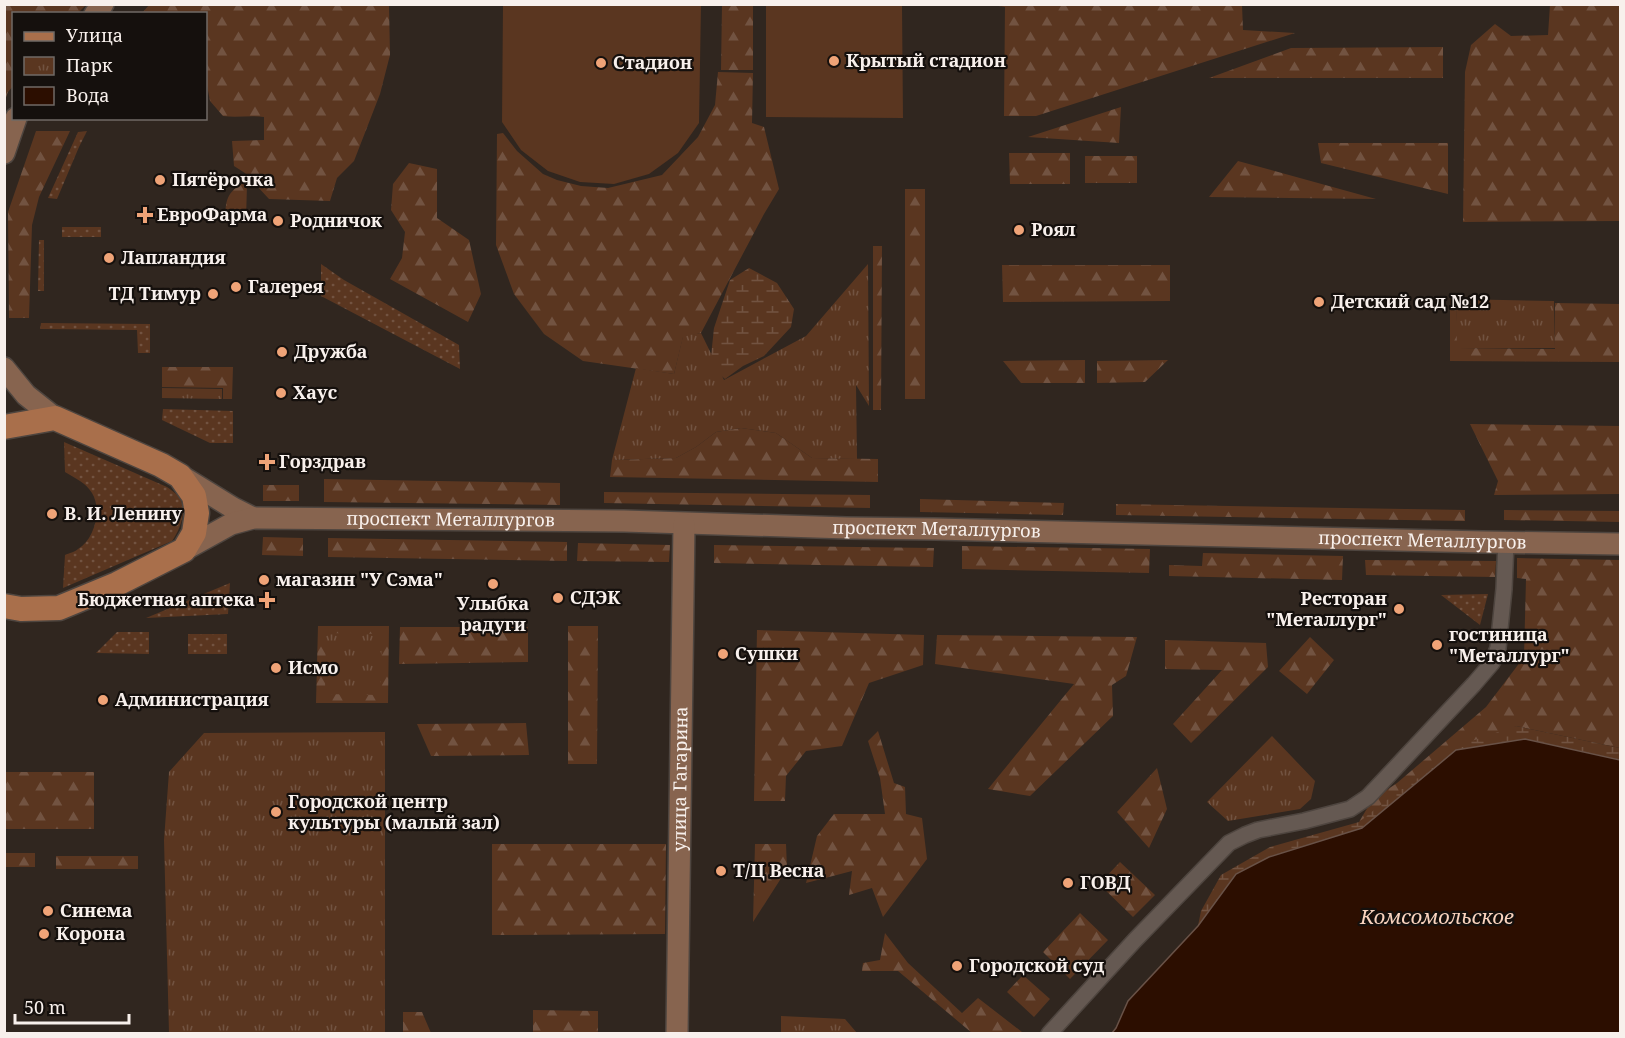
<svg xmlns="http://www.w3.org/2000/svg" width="1625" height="1038" font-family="'Noto Serif',serif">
	<defs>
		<pattern id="grass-dots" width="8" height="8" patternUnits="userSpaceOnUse" patternTransform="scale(1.5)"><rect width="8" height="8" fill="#5a3620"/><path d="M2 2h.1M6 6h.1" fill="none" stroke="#725341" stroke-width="1.8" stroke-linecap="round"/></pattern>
		<pattern id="forest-firs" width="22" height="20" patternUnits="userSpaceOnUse" patternTransform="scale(1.5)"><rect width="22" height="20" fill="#5a3620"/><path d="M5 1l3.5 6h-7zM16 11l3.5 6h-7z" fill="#725341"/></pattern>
		<pattern id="wetland-marsh" width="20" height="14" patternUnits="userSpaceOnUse" patternTransform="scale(1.5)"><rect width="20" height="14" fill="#5a3620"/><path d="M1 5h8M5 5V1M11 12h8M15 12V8" fill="none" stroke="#725341"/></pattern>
		<pattern id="park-tufts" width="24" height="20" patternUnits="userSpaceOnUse" patternTransform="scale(1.5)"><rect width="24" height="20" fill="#5a3620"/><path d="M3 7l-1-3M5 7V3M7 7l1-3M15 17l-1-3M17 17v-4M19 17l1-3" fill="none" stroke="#725341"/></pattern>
	</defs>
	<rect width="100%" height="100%" fill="#30261f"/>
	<path fill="url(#grass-dots)" d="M87,131L79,147L57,199L48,198L78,132Z
		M62,227H101V237H62Z
		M39,240H44V291H38Z
		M321,264L344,280L459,345L460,369L321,296Z
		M41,323L150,324V353H138L137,330L40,329Z
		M163,409L233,411V443H210L162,420Z
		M64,442L167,487C171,490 176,493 179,497C188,510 180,530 172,541L63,588L65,555C69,553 75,552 78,549C95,539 102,509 92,493C86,483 75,478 65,472Z
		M230,583L228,614L146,618Z
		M1488,594L1480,625L1441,595Z
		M117,632H149V654L96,653Z
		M188,634H227V654H188Z"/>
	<path fill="url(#forest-firs)" d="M5,4L86,5L78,13L14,14L13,86L8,92L5,100Z
		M150,4L389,5L390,55L380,94L354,161L337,178L330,201L269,199L245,173L234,166L232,141L264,140V117C251,115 237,118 223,116L210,101L206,80V14L142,13Z
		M722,5H753V70H721Z
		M993,5H1242L1243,30L1295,33L1036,116H1004L1005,7Z
		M1550,5H1620V221L1463,222L1465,72L1471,45L1495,24L1511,36L1548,35Z
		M1443,47V78H1209L1291,48Z
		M718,72L753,73L752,123L764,127L779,189L764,214L701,333L683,337L674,374L583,361L544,334L514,294L496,245L497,134L503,133L517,151L543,174L557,180L581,186L608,188L662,175L698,137L715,105Z
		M1121,107L1119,143L1028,137Z
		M36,131H70L39,197L32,225L29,318H9L8,212Z
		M1318,143H1448V194L1321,163Z
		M1009,153H1070V184H1010Z
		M1085,156H1137V183H1085Z
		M1238,161L1376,199L1209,197Z
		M409,163L437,169V218L469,240L481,294L468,322L390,279L402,258L405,232L391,210L393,184Z
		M241,184H247L246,220H225C226,202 225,195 241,184Z
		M925,189V399H905V189Z
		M873,246H882L881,410H873Z
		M1002,265H1170V301L1003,302Z
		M1450,299H1456L1458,348L1555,349V303L1620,304V362L1450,361Z
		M1085,360V383H1021L1003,361Z
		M1168,360L1145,382L1097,383V361Z
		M162,367H233L232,399H223V388L162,387Z
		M1470,424L1620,426V494L1494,495L1498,481Z
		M741,428L776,433L812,458L878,459V482L610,477L612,460L676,458L696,447L716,432Z
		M324,479L560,483V505L324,502Z
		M263,485H299V501H263Z
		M604,492L870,495V508L604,503Z
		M920,499L1064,503L1063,515L920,512Z
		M1116,504L1465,510V521L1116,515Z
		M1504,510L1620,511V522L1504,520Z
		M263,537L303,538V556L262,555Z
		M328,538L567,542V561L328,557Z
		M578,543L670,545L669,562L577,561Z
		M714,545L934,548L933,567L714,563Z
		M962,546L1150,549L1149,573L962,569Z
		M1203,553L1343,556L1342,580L1169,576V565L1202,566Z
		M1517,558L1620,560V748L1516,726L1359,822L1372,800L1397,783L1486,707L1524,657L1526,579L1517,578Z
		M1365,560L1496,561L1495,577L1366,575Z
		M318,626H389L388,703H316Z
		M568,626H598L597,764H568Z
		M400,627H528V662L399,664Z
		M757,630L924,635L923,665L869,683L842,746L806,751L786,776L785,801H754Z
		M937,635L1137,637L1126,676L1112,685L1113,716L1030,796L988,789L1074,684L935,664Z
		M1310,637L1334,660L1307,694L1279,671Z
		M1165,640L1266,643L1268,667L1191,743L1173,724L1222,670L1165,669Z
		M526,723L529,755L431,756L417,724Z
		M878,731L894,783L905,787L906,814L922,818L927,859L883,917L872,888L849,895L852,871L806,883L817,836L834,814H885L880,778L868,741Z
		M1157,768L1167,809L1149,848L1117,812Z
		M5,772H94V829H5Z
		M492,844H666L665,934L492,935Z
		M755,844H786L787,869L753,922Z
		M4,853H35V867H5Z
		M56,856H138V869H56Z
		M1120,862L1155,895L1133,917L1099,884Z
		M1080,913L1108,940L1070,979L1043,952Z
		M885,933L908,963L962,1013L978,998L1022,1032L1021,1034L972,1033L898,971H862L863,963L880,960Z
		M1023,975L1050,999L1034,1017L1007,992Z
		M533,1010L598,1011V1033H533Z
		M403,1012H422L431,1033H403Z"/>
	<path fill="url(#wetland-marsh)" d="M749,268L777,283L794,309L791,327L764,356L743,366L725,379L710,366L714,328L730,280Z
		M1516,726L1620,748V760L1525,739L1456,750L1362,828L1269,857L1214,905L1198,926L1201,911L1221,875L1270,847L1359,822L1454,747Z"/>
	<path fill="url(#park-tufts)" d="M868,264L869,406L856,385L857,459L812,458L776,433L741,428L716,432L696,447L676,458L612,460L636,368L674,374L683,336L701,333L724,380L806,336Z
		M1456,299L1554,301L1555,348H1457Z
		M162,388L222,389V399L162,398Z
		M326,633L382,634L380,695L325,694Z
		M385,732V1033H169L164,840L169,772L204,733Z
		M1272,736L1315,781L1311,799L1300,809L1228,821L1207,802Z
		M781,1016L845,1019L857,1033H781Z"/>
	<path fill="#5a3620" d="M503,5H701L699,123L678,153L649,174L614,184L580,182L548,171L521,150L502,122Z
		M766,5H902L903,118L766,117Z"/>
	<path fill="#2c0e00" stroke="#695247" stroke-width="1.5" d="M1525,739L1620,760V1033H1112L1116,1028L1128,1001L1198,926L1236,874L1269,857L1362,828L1456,750Z"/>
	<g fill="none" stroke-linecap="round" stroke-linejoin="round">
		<defs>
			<path id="minor" d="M1049,1034L1135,940L1229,843L1245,835L1258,830L1304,821L1350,809L1368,797L1474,684L1492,663L1498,648L1504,589L1506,542"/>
			<g id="secondary">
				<path d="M95,14L103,4"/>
				<path d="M4,153L16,118"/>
				<path d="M4,368L26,395L55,418"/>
				<path d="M181,476L233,508L253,518"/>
				<path id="s1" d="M184,550L231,524L253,518L624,521L847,528L935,529L1483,542L1620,544"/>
				<path id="s2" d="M677,1034L684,524"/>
			</g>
			<path id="primary" d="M4,427L55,418L161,465L180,476L194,496L197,513L194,533L184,550L117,584L59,608L21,609L4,606"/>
		</defs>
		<use href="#minor" stroke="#4e453f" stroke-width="18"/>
		<use href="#secondary" stroke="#4e453f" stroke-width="24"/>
		<use href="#primary" stroke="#4e453f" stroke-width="27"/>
		<use href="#minor" stroke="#655952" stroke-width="15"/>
		<use href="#secondary" stroke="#87644f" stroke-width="21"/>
		<use href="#primary" stroke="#a96f4b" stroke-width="24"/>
	</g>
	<g fill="#efa377" stroke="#15100d" stroke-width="2">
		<circle cx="834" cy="61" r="6"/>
		<circle cx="601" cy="63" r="6"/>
		<circle cx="160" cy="180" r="6"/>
		<path d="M142 206h6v6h6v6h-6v6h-6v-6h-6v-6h6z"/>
		<circle cx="278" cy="221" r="6"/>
		<circle cx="1019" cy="230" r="6"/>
		<circle cx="109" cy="258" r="6"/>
		<circle cx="236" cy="287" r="6"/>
		<circle cx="213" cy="294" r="6"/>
		<circle cx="1319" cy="302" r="6"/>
		<circle cx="282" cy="352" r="6"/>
		<circle cx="281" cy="393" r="6"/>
		<path d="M264 453h6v6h6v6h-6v6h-6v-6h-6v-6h6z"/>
		<circle cx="52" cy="514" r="6"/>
		<circle cx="264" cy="580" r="6"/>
		<circle cx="493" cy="584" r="6"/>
		<circle cx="558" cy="598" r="6"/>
		<path d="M264 591h6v6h6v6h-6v6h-6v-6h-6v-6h6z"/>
		<circle cx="1399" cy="609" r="6"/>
		<circle cx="1437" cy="645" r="6"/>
		<circle cx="723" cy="654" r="6"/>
		<circle cx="276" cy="668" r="6"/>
		<circle cx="103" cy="700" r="6"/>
		<circle cx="276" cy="812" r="6"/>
		<circle cx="721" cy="871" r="6"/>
		<circle cx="1068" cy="883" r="6"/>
		<circle cx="48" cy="911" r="6"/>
		<circle cx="44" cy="934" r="6"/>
		<circle cx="957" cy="966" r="6"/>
	</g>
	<g text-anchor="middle" stroke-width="4.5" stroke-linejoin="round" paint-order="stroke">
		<g font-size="18" font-weight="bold" fill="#f8f0ec" stroke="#15100d" text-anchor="start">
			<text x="846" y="67">Крытый стадион</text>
			<text x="613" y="69">Стадион</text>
			<text x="172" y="186">Пятёрочка</text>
			<text x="157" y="221">ЕвроФарма</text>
			<text x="290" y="227">Родничок</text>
			<text x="1031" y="236">Роял</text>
			<text x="121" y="264">Лапландия</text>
			<text x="248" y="293">Галерея</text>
			<text x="201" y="300" text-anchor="end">ТД Тимур</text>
			<text x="1331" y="308">Детский сад №12</text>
			<text x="294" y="358">Дружба</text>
			<text x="293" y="399">Хаус</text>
			<text x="279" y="468">Горздрав</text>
			<text x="64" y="520">В. И. Ленину</text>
			<text x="276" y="586">магазин "У Сэма"</text>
			<text x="570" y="604">СДЭК</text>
			<text x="1387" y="605" text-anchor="end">Ресторан<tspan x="1387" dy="21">"Металлург"</tspan></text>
			<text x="255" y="606" text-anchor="end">Бюджетная аптека</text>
			<text x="493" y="610" text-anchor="middle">Улыбка<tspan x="493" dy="21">радуги</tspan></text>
			<text x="1449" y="641">гостиница<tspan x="1449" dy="21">"Металлург"</tspan></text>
			<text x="735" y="660">Сушки</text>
			<text x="288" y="674">Исмо</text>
			<text x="115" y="706">Администрация</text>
			<text x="288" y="808">Городской центр<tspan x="288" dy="21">культуры (малый зал)</tspan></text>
			<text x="733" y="877">Т/Ц Весна</text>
			<text x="1080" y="889">ГОВД</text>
			<text x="60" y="917">Синема</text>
			<text x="56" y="940">Корона</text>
			<text x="969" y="972">Городской суд</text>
		</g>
		<g font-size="18" fill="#f8f0ec" stroke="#15100d">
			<text dy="6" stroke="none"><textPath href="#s1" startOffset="274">проспект Металлургов</textPath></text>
			<text dy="6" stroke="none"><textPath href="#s1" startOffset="760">проспект Металлургов</textPath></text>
			<text dy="6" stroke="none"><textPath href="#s1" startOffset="1246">проспект Металлургов</textPath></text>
			<text dy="6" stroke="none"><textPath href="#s2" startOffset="255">улица Гагарина</textPath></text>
		</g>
		<g font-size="20" font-style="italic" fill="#f9d3be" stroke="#15100d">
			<text x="1437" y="924">Комсомольское</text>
		</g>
	</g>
	<rect width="1625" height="1038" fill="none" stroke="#f8f0ec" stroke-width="12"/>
	<rect x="12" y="12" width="195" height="108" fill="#15100d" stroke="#706a66" stroke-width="1.5"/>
	<rect x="24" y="32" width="30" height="9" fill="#a96f4b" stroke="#706a66" stroke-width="1.5"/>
	<text x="66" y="42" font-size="18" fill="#f8f0ec">Улица</text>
	<rect x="24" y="57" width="30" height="18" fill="url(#park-tufts)" stroke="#706a66" stroke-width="1.5"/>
	<text x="66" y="72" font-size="18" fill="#f8f0ec">Парк</text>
	<rect x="24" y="87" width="30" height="18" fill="#2c0e00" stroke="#706a66" stroke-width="1.5"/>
	<text x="66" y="102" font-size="18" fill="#f8f0ec">Вода</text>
	<path d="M15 1014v9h114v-9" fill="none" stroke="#f8f0ec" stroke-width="3"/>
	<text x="24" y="1014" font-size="18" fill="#f8f0ec" stroke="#15100d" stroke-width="4.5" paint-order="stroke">50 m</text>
</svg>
